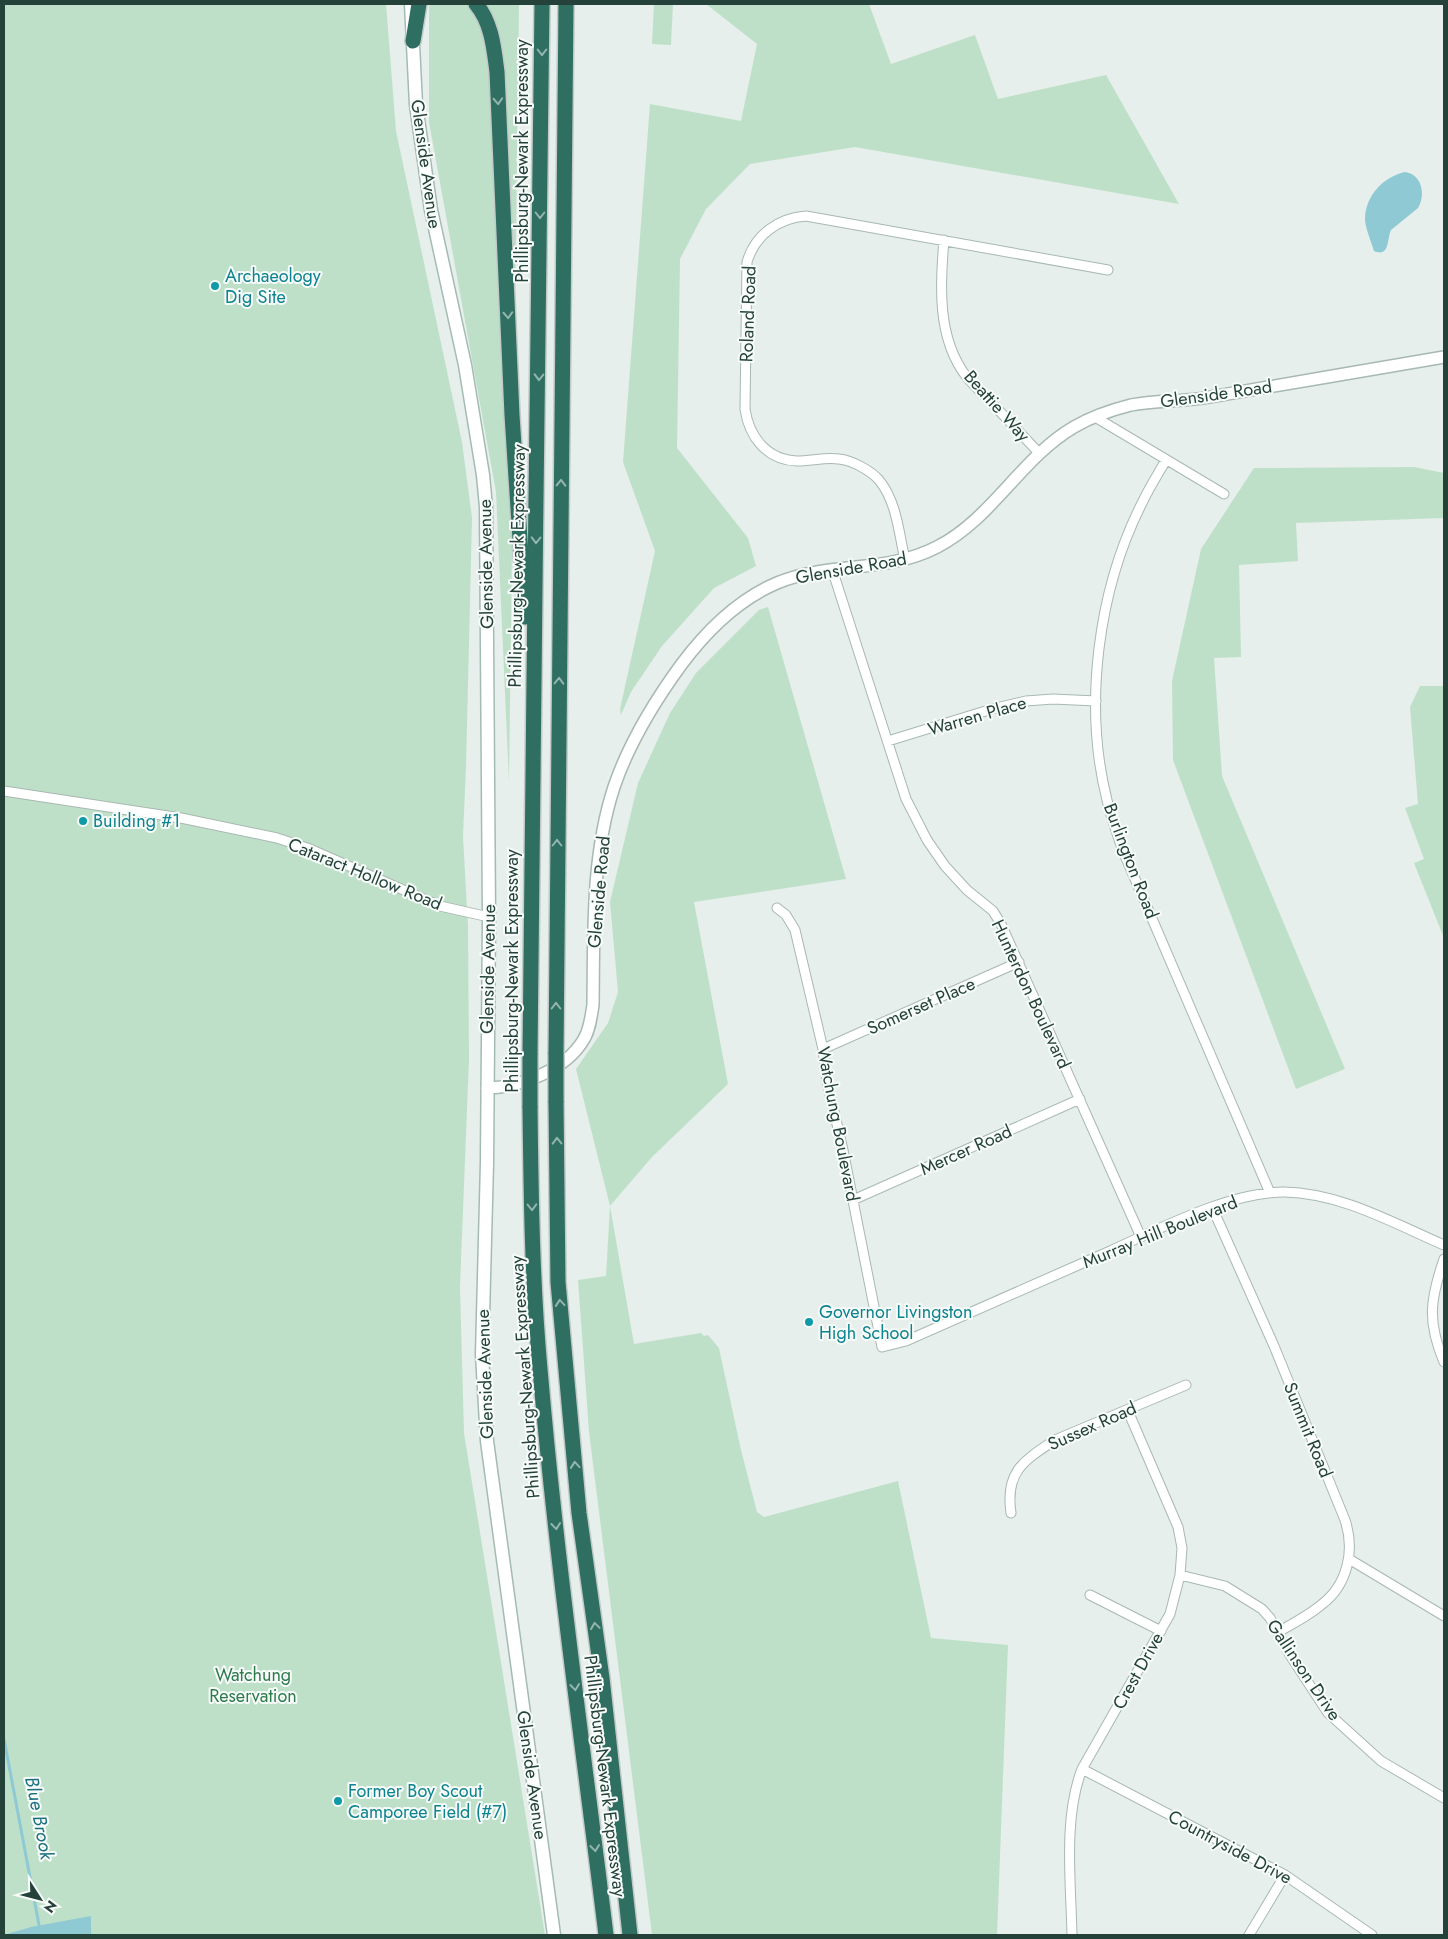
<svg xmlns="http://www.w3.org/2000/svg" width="1448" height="1939" font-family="Jost,sans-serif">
	<rect width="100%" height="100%" fill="#e6efeb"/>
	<path fill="#bfe0c8" d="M4,4H386L396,131L462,442L472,518L466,767L463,836L468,927L469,1059L460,1287L464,1433L545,1935H4Z
		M429,4H519L509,782L496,492L429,122Z
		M654,4H673L671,45L652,44Z
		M706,4H869L891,64L975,35L998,99L1106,75L1179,204L855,147L750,164L706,209L680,259L677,448L748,538L756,566L714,588L662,646L631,692L621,715L620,709L655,551L623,462L650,104L741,121L757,44Z
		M1414,467L1444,473V518L1296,523L1298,561L1239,565L1241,657L1214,658L1222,776L1345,1069L1296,1089L1173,760L1172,681L1201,549L1254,468Z
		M768,607L846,879L694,902L728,1084L652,1157L610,1206L634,1344L701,1333L704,1336L708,1335L719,1348L741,1450L757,1512L764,1517L898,1481L931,1638L1008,1645L997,1935H652L589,1432L578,1280L606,1276L610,1206L576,1069L608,1023L618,992L610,902L638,783L670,713L696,673L759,610Z
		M1420,686H1444V938L1414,863L1424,859L1405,808L1418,804L1410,707Z"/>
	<path fill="#8ec9d4" d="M1405,172C1422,174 1426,195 1418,208L1391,230C1387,238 1390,258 1374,251C1371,241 1366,230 1365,220C1365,196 1383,177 1405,172Z
		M91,1916V1935H4L31,1927Z"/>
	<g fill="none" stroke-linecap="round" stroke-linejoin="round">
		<path stroke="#8ec9d4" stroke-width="3" d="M4,1739L39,1925"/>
		<defs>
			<path id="minor" d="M944,240C940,285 937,338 966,376C973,385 982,393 990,401C1007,419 1023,436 1040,454
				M1095,417L1224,494
				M1166,460C1158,474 1149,488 1142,503C1098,590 1083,705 1107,800C1111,817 1117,834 1123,851L1270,1193
				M905,560C899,534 897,502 879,480C871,471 852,460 839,459C826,457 811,461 797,461C767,460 749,437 745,409L747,262C755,235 778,218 806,216L1108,270
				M832,569L906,799L927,840L945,866L967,890L993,911L1001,924L1141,1237
				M888,741L992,709L1026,701L1053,699L1096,701
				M4,791L181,818L277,838L310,849L440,906L489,917
				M777,908L786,915L795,930L823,1049L827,1081L843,1150L882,1347L906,1341C974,1311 1042,1281 1110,1251C1159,1229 1230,1192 1284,1192C1341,1193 1393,1223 1444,1245
				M823,1049L1019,962
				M853,1200L1080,1099
				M1212,1207L1274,1346L1345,1520C1355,1550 1348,1585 1321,1605C1308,1616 1292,1624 1278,1632
				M1444,1259C1430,1300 1427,1321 1444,1362
				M1011,1513C1005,1472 1023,1461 1055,1440L1186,1385
				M1349,1559L1444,1616
				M1180,1575L1225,1586L1262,1609L1270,1618L1290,1655L1328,1713L1381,1761L1444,1798
				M1090,1595L1161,1631
				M1082,1769L1285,1875L1372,1935
				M1072,1935C1071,1883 1063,1818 1082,1769L1170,1614L1180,1575L1182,1548L1178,1527L1128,1411
				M1249,1935L1285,1875"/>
			<path id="tertiary" d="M487,1088C521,1087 566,1070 584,1039C590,1029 591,1017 593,1005C594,933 591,857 614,787C629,743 654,702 681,665C707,630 737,600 777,583C830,561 885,574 937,547C992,519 1021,458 1074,427C1091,417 1111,410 1131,405C1156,400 1184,402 1210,397C1288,384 1366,370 1444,357"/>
			<path id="secondary" d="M411,4L416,105L431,210L465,365L483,475L486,507L489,917L487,1163L482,1354L487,1441L554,1935"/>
			<path id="motorway" d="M476,4C492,23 494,49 497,72L512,415L525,617
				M413,41L419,4
				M556,1054L566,4
				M530,1055C532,705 539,354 542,4
				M556,1101L558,1282L579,1513L602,1678L630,1935
				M530,1106C531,1193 532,1282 540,1369C556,1558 583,1747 606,1935"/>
		</defs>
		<use href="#minor" stroke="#a8b8b2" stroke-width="11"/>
		<use href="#tertiary" stroke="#a8b8b2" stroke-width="14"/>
		<use href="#secondary" stroke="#a4bbb3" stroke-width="15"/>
		<use href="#motorway" stroke="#c2cac8" stroke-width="18"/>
		<use href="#minor" stroke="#fff" stroke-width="9"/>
		<use href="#tertiary" stroke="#fff" stroke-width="11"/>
		<use href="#secondary" stroke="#fff" stroke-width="12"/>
		<use href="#motorway" stroke="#2f6f62" stroke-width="15"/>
		<defs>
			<path id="motorway-bridge" d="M556,1101V1054
				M530,1106V1055"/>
		</defs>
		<use href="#motorway-bridge" stroke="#c2cac8" stroke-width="18" stroke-linecap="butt"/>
		<use href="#motorway-bridge" stroke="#2f6f62" stroke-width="15"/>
	</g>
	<defs><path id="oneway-chevron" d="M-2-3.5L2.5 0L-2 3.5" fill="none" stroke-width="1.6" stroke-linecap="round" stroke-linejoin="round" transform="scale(1.25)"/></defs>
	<g stroke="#93b5ae">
		<use href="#oneway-chevron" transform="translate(542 52) rotate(90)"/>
		<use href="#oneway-chevron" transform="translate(498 101) rotate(87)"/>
		<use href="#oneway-chevron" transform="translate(540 215) rotate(90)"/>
		<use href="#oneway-chevron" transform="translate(508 315) rotate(87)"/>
		<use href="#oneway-chevron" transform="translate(539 377) rotate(91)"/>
		<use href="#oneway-chevron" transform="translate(561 483) rotate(-89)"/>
		<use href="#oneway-chevron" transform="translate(536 540) rotate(91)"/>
		<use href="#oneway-chevron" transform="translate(559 681) rotate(-89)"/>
		<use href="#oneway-chevron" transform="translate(557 843) rotate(-90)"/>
		<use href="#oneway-chevron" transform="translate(556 1006) rotate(-90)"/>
		<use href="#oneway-chevron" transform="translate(557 1141) rotate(-91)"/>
		<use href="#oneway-chevron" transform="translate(532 1207) rotate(88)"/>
		<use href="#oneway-chevron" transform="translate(560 1303) rotate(-95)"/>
		<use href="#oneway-chevron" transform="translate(575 1465) rotate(-95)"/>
		<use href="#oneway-chevron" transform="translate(556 1526) rotate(83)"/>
		<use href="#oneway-chevron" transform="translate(595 1626) rotate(-98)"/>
		<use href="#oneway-chevron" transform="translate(575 1687) rotate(83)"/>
		<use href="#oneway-chevron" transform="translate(595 1848) rotate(83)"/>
	</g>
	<g fill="#0f9aa8" stroke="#f7fbf9" stroke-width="2">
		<circle cx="215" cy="286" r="5"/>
		<circle cx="83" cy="821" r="5"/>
		<circle cx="809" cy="1322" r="5"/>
		<circle cx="338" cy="1801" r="5"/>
	</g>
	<g text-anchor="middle" stroke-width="4" stroke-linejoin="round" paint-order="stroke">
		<g font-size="18" fill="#24423a" stroke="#f7fbf9">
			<text transform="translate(522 161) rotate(-90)" y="6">Phillipsburg-Newark Expressway</text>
			<text transform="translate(426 164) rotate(82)" y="6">Glenside Avenue</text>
			<text transform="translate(748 314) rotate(-88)" y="6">Roland Road</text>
			<text transform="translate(1216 394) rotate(-8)" y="6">Glenside Road</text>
			<text transform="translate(997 406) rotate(48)" y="6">Beattie Way</text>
			<text transform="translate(486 564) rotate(-91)" y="6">Glenside Avenue</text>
			<text transform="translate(517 566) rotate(-89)" y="6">Phillipsburg-Newark Expressway</text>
			<text transform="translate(851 568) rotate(-10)" y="6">Glenside Road</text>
			<text transform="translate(977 716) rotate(-16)" y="6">Warren Place</text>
			<text transform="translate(1131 861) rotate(69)" y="6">Burlington Road</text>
			<text transform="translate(365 874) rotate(22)" y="6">Cataract Hollow Road</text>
			<text transform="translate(599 892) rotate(-85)" y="6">Glenside Road</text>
			<text transform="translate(488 969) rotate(-89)" y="6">Glenside Avenue</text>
			<text transform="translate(512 971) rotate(-90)" y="6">Phillipsburg-Newark Expressway</text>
			<text transform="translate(1031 994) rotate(65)" y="6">Hunterdon Boulevard</text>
			<text transform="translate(921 1006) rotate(-24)" y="6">Somerset Place</text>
			<text transform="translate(838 1124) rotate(79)" y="6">Watchung Boulevard</text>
			<text transform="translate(966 1150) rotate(-24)" y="6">Mercer Road</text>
			<text transform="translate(1160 1232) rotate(-22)" y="6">Murray Hill Boulevard</text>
			<text transform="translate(485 1374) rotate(-92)" y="6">Glenside Avenue</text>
			<text transform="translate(525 1377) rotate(-94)" y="6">Phillipsburg-Newark Expressway</text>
			<text transform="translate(1092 1426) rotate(-24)" y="6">Sussex Road</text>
			<text transform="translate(1308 1430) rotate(68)" y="6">Summit Road</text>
			<text transform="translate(1304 1670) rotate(56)" y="6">Gallinson Drive</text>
			<text transform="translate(1138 1671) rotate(-61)" y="6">Crest Drive</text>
			<text transform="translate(532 1775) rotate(82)" y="6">Glenside Avenue</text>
			<text transform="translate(605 1776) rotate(83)" y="6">Phillipsburg-Newark Expressway</text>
			<text transform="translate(1230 1847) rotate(28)" y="6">Countryside Drive</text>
		</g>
		<g font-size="18" fill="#0d838f" stroke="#f7fbf9" text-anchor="start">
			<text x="225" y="282">Archaeology<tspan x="225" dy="21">Dig Site</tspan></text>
			<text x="93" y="827">Building #1</text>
			<text x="819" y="1318">Governor Livingston<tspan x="819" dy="21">High School</tspan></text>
			<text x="348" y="1797">Former Boy Scout<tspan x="348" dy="21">Camporee Field (#7)</tspan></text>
		</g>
		<g font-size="18" fill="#2d7a4b" stroke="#f7fbf9">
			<text x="253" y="1681">Watchung<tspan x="253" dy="21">Reservation</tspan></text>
		</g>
		<g font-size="19" font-style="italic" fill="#1c6f80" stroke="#f7fbf9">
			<text transform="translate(40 1818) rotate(79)" y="7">Blue Brook</text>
		</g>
	</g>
	<rect width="1448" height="1939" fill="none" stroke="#24423a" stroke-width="10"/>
	<g transform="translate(40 1899) rotate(126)" stroke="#f7fbf9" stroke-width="4" paint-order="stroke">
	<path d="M0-4L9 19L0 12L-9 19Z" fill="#24423a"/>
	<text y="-8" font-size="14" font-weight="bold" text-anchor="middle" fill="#24423a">N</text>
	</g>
</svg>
